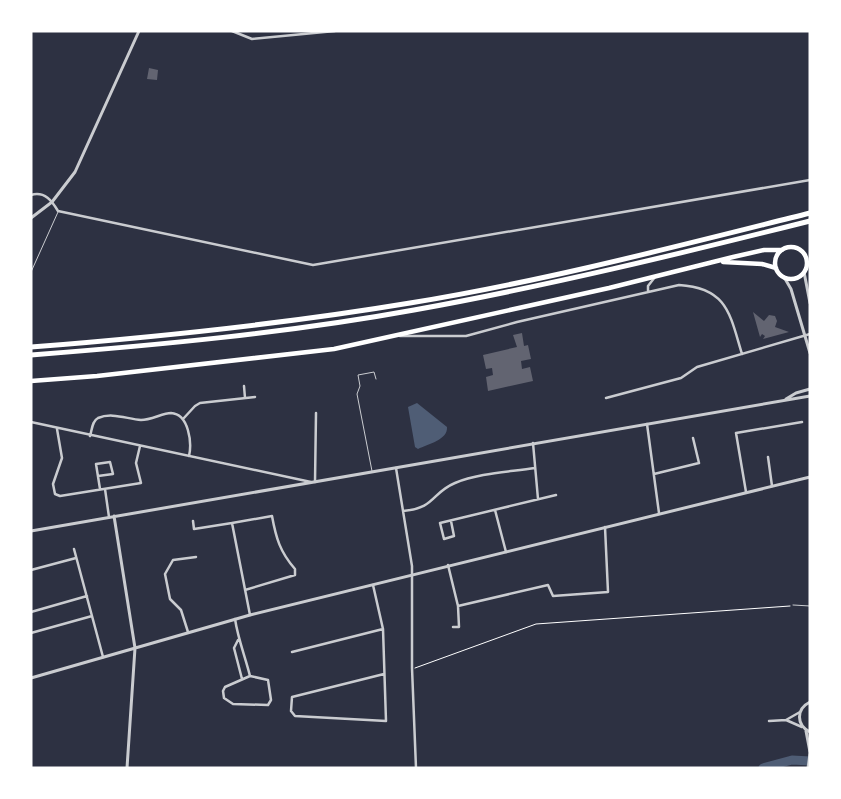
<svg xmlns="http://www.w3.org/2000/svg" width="841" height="799" font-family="'DejaVu Sans',sans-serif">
	<rect width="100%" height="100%" fill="#2d3142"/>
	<path fill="#4f5d75" d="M417,403L447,427C448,440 428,444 418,449L415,447L408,407Z"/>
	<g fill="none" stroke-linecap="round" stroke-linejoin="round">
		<path stroke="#4f5d75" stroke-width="9" d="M763,768L792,760L810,761"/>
	</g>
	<path fill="#626471" d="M149,68L158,70L157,80L147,79Z
		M753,312L764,321L769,315L775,316L777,321L775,327L789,332L763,339L765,336L762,334L760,337Z
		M522,333L524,346L528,345L531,359L521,361L522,369L530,367L533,381L488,391L486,377L493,375L492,368L486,369L483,355L517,347L513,335Z"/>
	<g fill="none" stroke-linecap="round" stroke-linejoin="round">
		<path stroke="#fff" stroke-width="1" d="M415,668L536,624L790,606"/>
		<path stroke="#caccd0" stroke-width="1" d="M31,272L58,212
			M372,471L357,394L360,386L358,375L374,372L376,379
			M793,605L810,606"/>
		<path stroke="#caccd0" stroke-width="2.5" d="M232,31L252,39L335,31
			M31,195C45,191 52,201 58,211L313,265L810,180
			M648,292V286L655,277
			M400,336H466L517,322L679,285C728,288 730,315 742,354
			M244,386L245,398
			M606,398L681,378L697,367L810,334
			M183,419L195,406L200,403L255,397
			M31,422L311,482
			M647,424L659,513
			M57,429L62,458L53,484L55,494L60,496L141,483L136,463L140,446
			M90,436C92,430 92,421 98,418C112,412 127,419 141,420C151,420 163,413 171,413C189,414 192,443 189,456
			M533,443L538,499
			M768,457L772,486
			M396,468L412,566V668L416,768
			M654,474L699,463L693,438
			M98,476L113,474L110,462L96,464L100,489
			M315,482L316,413
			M105,489L109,517
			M746,492L736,433L802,422
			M495,510L506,552
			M403,511C436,508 431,493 455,483C479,473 510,472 535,468
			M193,521L194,529L232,523L250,615
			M451,521L454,536L444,539L440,523L556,495
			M232,523L272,516C276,538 280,552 295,569V575L245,590
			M74,549L103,657
			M448,565L458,606L459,627H453
			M31,570L76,558
			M373,585L383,629L386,721L295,716L291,711L292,697L384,674
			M458,606L548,585L553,596L608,592L605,527
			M31,612L87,596
			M235,619C238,639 245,656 250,676
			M188,632L181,610L170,599L165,574L173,560L196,557
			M31,633L92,616
			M238,640L234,648L242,679
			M292,652L383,629
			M250,676L268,680L271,700L268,705L233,704L224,698L223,691L225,687Z
			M786,720L800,712
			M769,721L786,720L802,727"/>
		<path stroke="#caccd0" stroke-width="3" d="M31,218L52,202L75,172L139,31
			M804,272L810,303
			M784,277L791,289L810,353
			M786,399L796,393L810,389
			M114,516L135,648L127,768
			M31,531L810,396
			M31,678L250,615L810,477
			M810,702C796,709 796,725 810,732
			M806,731L810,752
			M808,768L810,754"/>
		<path stroke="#fff" stroke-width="4.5" d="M775 263a16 16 0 1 1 32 0a16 16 0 1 1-32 0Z
			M723,262L762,264L776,268
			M31,381L97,376L334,349L609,288L733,257L764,250H782"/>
		<path stroke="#fff" stroke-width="5" d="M31,347C158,337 284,324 410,303C545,281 678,246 810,213
			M31,355C159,345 287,333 414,310C547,286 679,254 810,221"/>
	</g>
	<rect width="841" height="799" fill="none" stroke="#ffffff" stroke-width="65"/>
</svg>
